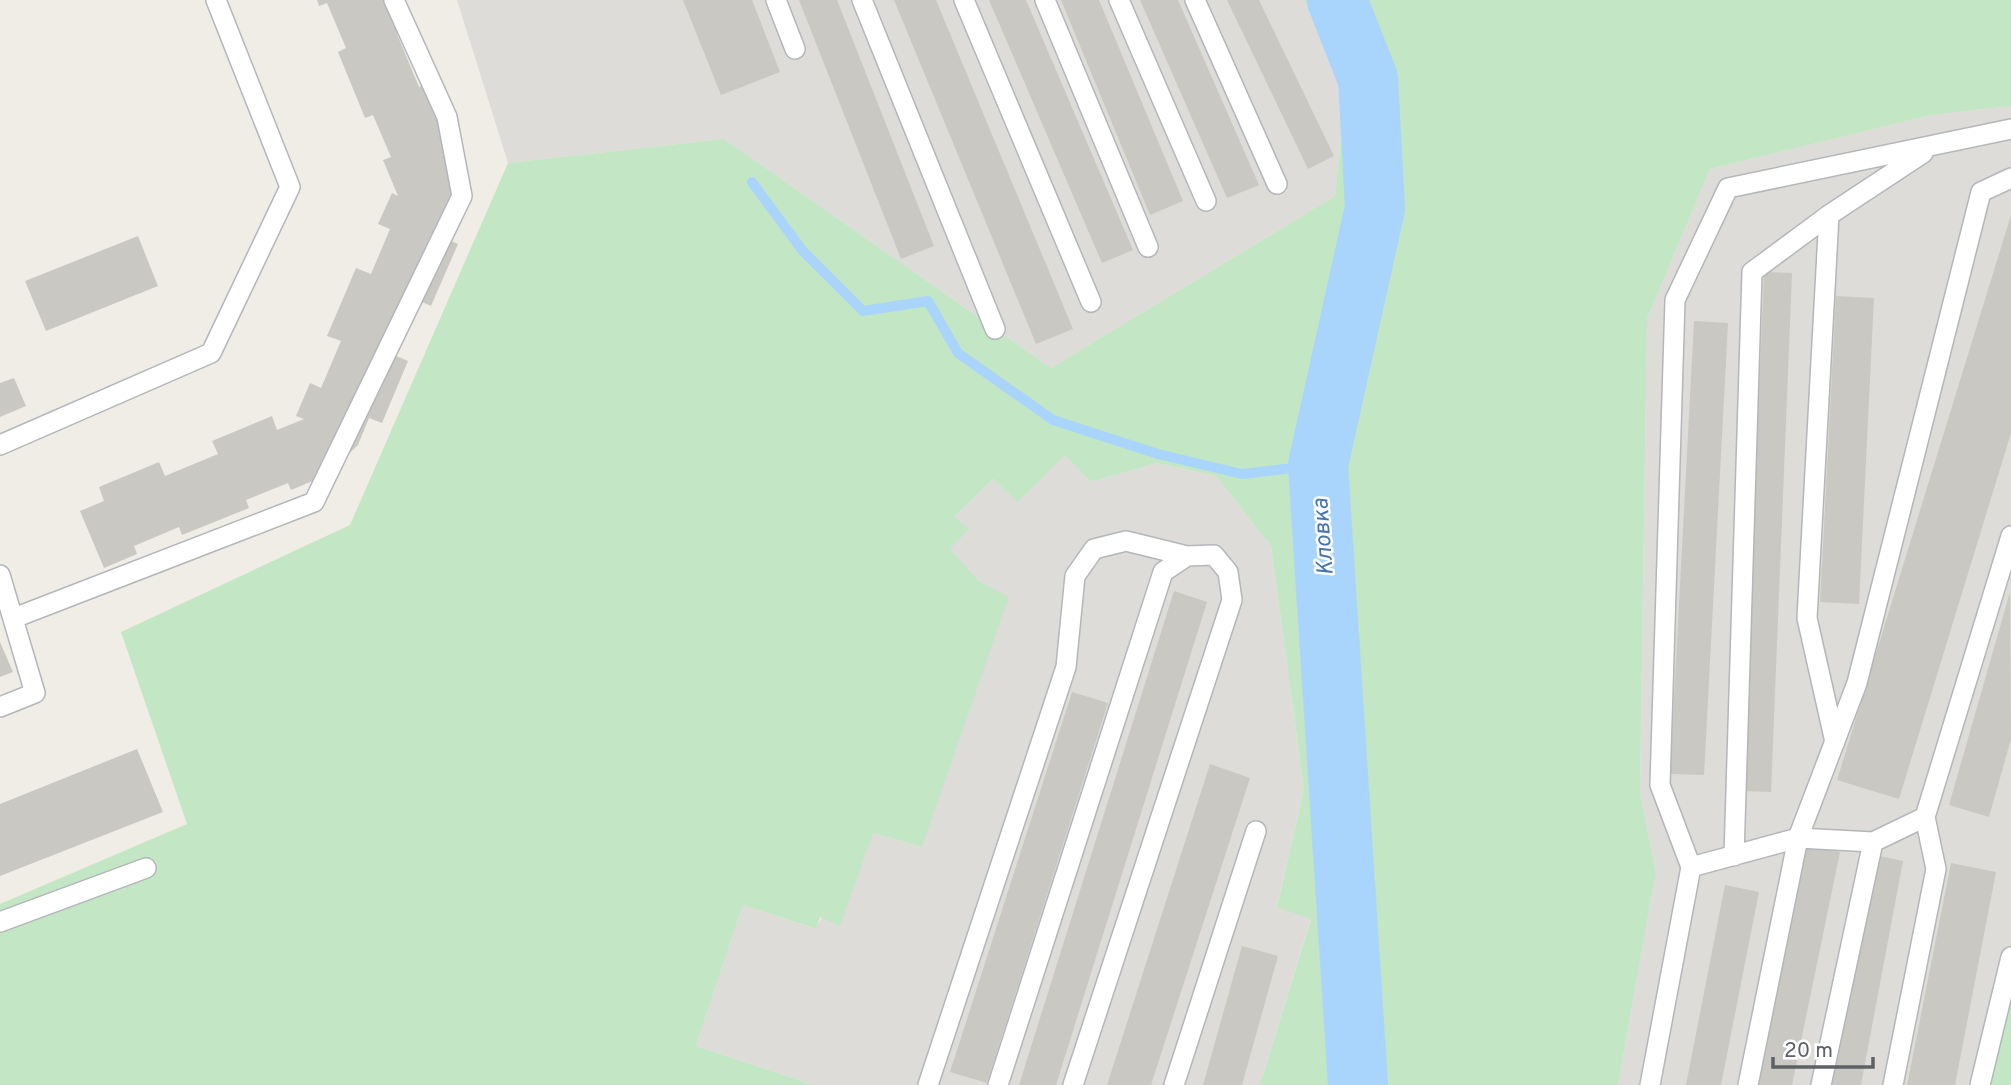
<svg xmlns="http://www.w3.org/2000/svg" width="2011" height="1085" font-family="Overpass,sans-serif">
	<rect width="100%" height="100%" fill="#efede6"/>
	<path fill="#dedcd8" d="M457,0H1304L1346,92L1335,196L1051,368L724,139L508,163Z
		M2011,106V991L1991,1085H1618L1656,872L1640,793L1647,319L1710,169L1931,115Z
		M1065,454L1091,482L1157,463L1216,476L1271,546L1304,789L1277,906L1311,918L1260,1085H814L696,1046L743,905L815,929L873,833L922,847L980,582L949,549L954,517L993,479L1019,501Z"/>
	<path fill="#c3e6c4" d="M1304,0H2011V106L1931,115L1710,169L1647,319L1640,793L1656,872L1618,1085H1260L1311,919L1277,907L1304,789L1271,546L1216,476L1157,463L1091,482L1065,455L1018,502L993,479L954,517L969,529L950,549L980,582L1009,597L922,847L873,833L840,926L820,917L816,929L743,905L696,1046L814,1085H0V904L187,824L121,632L350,525L508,163L724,139L1051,368L1335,196L1346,92Z
		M2011,991V1085H1991Z"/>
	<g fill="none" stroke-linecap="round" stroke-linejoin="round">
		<path stroke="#a9d5fc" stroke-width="10" d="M752,182L802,250L863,311L928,301L958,353L1053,420L1158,454L1242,474L1318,465"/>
		<path stroke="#a9d5fc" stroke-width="60" d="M1337,0L1368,79L1375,208L1318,465L1358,1085"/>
	</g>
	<path fill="#cac8c2" d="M317,0H400L412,28L397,34L419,87L433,81L455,172L446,239L458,244L431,306L420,301L396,356L408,361L382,423L369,418L358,445L327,475L291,490L288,483L246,500L249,508L182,535L179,527L134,546L137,554L104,568L80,511L104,501L99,487L159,462L165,476L218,454L212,441L272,416L277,430L304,419L296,416L310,383L321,388L341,341L327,336L356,268L371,274L390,229L378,224L392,193L398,196L383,160L391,157L373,115L365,118L338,52L346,48L327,3L319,6Z
		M683,0H752L780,72L721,95Z
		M799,0H837L934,246L901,259Z
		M894,0H936L1073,329L1036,344Z
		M989,0H1026L1133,250L1102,263Z
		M1061,0H1099L1183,201L1150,215Z
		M1140,0H1178L1259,185L1227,198Z
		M1227,0H1259L1334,156L1308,169Z
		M2011,215V433L1899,799L1837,780Z
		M138,236L158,286L46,331L25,281Z
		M1764,272L1792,273L1771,792L1743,791Z
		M1836,296L1874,298L1859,604L1820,602Z
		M1694,321L1728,323L1704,775L1670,774Z
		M14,378L26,406L0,417V383Z
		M1174,591L1207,602L1056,1085H1019Z
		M2010,592L2011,739L1989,817L1949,805Z
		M0,642L13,672L0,677Z
		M1072,692L1108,703L987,1083L950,1072Z
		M137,749L163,812L0,876V804Z
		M1210,764L1250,778L1151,1085H1107Z
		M1806,845L1840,852L1792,1085H1757Z
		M1875,855L1903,861L1861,1085H1831Z
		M1951,863L1996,872L1955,1085H1907Z
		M1725,885L1759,892L1721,1085H1686Z
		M1242,946L1278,956L1242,1085H1203Z"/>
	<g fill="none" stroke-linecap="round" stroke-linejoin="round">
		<defs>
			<path id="service" d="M776,0L795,49
				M862,0L995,329
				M964,0L1091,302
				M1045,0L1148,247
				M1119,0L1206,201
				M1195,0L1277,184
				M0,445L211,353L290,187L216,0
				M0,575L35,693L0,707
				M14,618L314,502L462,196L447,117L394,0
				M1835,742L1807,618L1829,215L1923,153
				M1734,856L1752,272L1829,215
				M1691,867L1660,785L1675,300L1728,188L2011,129
				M0,922L146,868
				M928,1085L1066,667L1075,576L1094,549L1126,541L1187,556
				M998,1085L1163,572L1187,556L1214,555L1228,572L1232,600L1073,1085
				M1174,1085L1256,831
				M1650,1085L1691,867L1798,838L1857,683L1981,192L2011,178
				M1748,1085L1798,838L1873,842
				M1821,1085L1873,842L1925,817
				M1893,1085L1936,869L1925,817L2011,536
				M1980,1085L2011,957"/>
		</defs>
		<use href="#service" stroke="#b3b6ba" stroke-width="22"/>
		<use href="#service" stroke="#fff" stroke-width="19"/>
	</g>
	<g text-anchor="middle" stroke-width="5" stroke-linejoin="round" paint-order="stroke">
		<g font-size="23" font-style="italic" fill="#4575ae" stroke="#fff">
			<text transform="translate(1322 537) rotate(-94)" y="8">Кловка</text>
		</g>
	</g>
	<path d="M1773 1057v10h100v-10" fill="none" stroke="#5d6165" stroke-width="3.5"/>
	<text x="1784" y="1057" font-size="21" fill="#5d6165" stroke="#ffffff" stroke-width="5" paint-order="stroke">20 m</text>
</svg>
